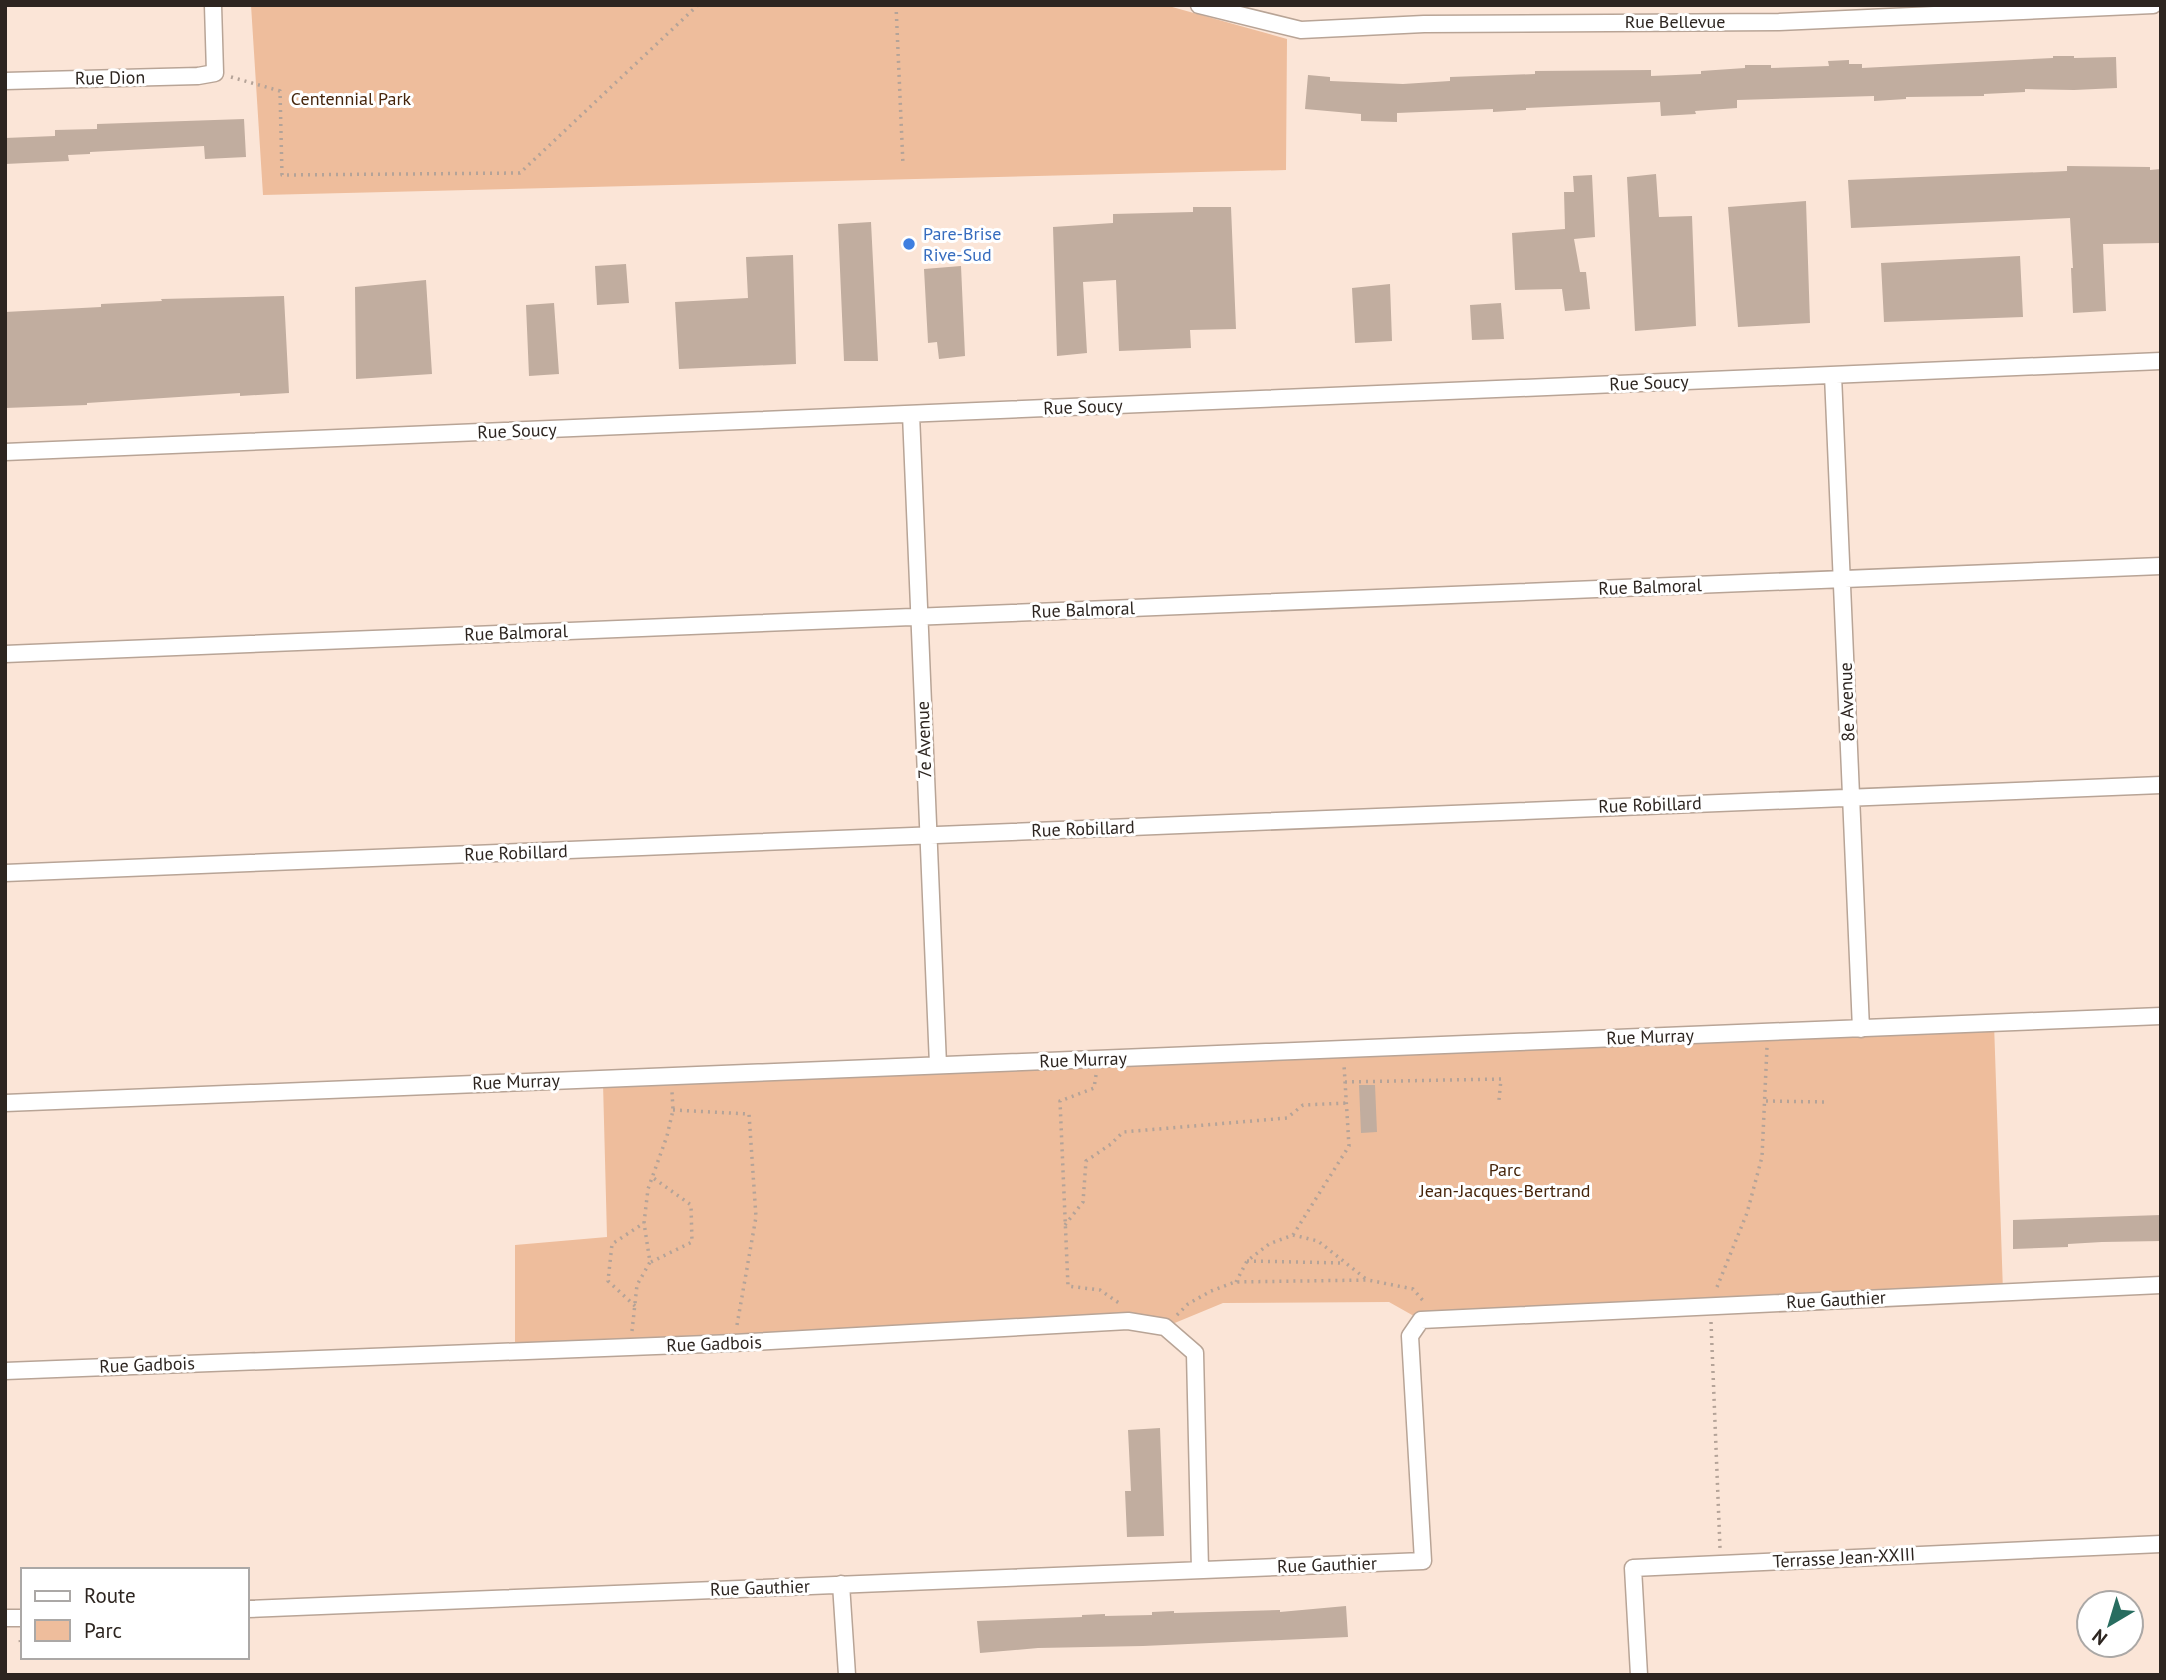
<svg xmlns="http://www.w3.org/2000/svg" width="2166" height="1680" font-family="'PT Sans',sans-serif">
	<rect width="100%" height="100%" fill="#fbe5d7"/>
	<path fill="#eebd9c" d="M251,5H1165L1287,39L1286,170L263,195Z
		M1994,1023L2003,1292L1421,1320L1389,1302L1223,1303L1165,1327L515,1352V1245L607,1237L603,1083Z"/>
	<path fill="#c1ad9f" d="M2053,56H2074V58L2116,57L2117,88L2074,90L2025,89V92L1984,94V96L1906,97V99L1874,101V96L1737,100V108L1695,111L1696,114L1661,116L1660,102L1526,108V110L1493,112V109L1397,113V122L1361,121V114L1305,109L1308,75L1330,77V81L1403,84L1450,81V77L1535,74V71L1651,70V76L1701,74V71L1745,68V65H1771V68L1829,66L1828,61L1849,60V64H1862V68L2053,58Z
		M244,119L246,157L205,159L204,146L90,152V154L68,155L69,161L5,164V138L55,136V130L97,129V124Z
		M2067,166L2150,167V170L2161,169V243L2103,244L2106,311L2073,313L2071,268H2073L2070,218L1851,228L1848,180L2067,171Z
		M1656,174L1659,217L1692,216L1696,326L1635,331L1627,177Z
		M1592,175L1595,237L1574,239L1580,272H1586L1590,309L1565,311L1562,289L1515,290L1512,233L1565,229L1564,192H1574L1573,176Z
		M1806,201L1810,323L1738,327L1728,207Z
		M1193,207H1231L1236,329L1190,330L1191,348L1119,351L1116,280L1083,282L1087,353L1057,356L1053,227L1113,223V214L1193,212Z
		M871,222L878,361H844L838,224Z
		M793,255L796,364L679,369L675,302L748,298L746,257Z
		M2020,256L2023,317L1884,322L1881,263Z
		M626,264L629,303L597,305L595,266Z
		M961,266L965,356L939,359L937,342L928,343L924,269Z
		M426,280L432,374L356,379L355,287Z
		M1390,284L1392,341L1355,343L1352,288Z
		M284,296L289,393L240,396V393L87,403V405L5,408V312L101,307V304L162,301L161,299Z
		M554,303L559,374L529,376L526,305Z
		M1501,303L1504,339L1472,340L1470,305Z
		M1359,1085H1375L1377,1132L1361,1133Z
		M2161,1215V1241L2102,1242L2068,1244V1247L2013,1249V1220Z
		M1160,1428L1164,1536L1127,1537L1125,1491H1131L1128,1430Z
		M1346,1606L1348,1637L1143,1646L1038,1648L980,1653L977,1621L1082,1617V1615L1105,1614V1616L1152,1615V1612L1174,1611V1613L1280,1610V1612Z"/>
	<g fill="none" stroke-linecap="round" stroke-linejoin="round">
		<defs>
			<path id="street" d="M1199,5L1301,30L1424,24L1779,22L2153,5
				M5,81L198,76L215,73L213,5
				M1833,375L1861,1029
				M911,414L938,1065
				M5,452L2161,361
				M5,654L2161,566
				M5,873L2161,785
				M5,1103L2161,1016
				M5,1371L733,1343L1128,1321L1165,1327L1195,1353L1200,1570
				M841,1584L847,1675
				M247,1609L1423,1561L1410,1336L1421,1320L2161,1285
				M5,1618H23
				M1639,1675L1633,1568L2161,1544"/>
		</defs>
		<use href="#street" stroke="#b8a496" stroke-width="19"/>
		<path stroke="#b4a398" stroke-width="3.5" stroke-dasharray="2 5" stroke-linecap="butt" d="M896,5L903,165
			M231,77L280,91L282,175L520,173L698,5
			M1096,1075L1094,1088L1060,1101L1068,1286L1100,1290L1119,1303
			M1345,1082L1501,1079L1499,1100
			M1766,1101L1825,1102
			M673,1110L749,1114L756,1217L737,1325
			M1065,1225L1083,1202L1086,1161L1111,1144L1123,1132L1287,1118L1303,1105L1347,1103
			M1293,1235L1349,1146L1344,1065
			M1247,1261L1344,1263
			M651,1262L692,1242L691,1205L652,1177
			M1236,1282L1247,1261L1269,1244L1293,1235L1318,1241L1366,1279
			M1717,1287L1747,1213L1762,1157L1767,1047
			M635,1306L608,1281L612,1244L644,1223
			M1177,1315L1188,1304L1211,1291L1235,1282L1368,1280L1413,1289L1425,1303
			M1711,1322L1720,1548
			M632,1331L637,1285L650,1262L644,1223L648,1189L667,1136L673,1110L672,1092
			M20,1640L21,1644"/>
		<use href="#street" stroke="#fff" stroke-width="16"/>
	</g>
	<circle fill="#3f7fe0" stroke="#fff" stroke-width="2.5" cx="909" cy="244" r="7"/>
	<g text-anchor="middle" stroke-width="6" stroke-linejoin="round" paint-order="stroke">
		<g font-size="18" fill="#2d2520" stroke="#fff">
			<text x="1675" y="28">Rue Bellevue</text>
			<text transform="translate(110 78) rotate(-1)" y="6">Rue Dion</text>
			<text transform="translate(1649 383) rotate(-2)" y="6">Rue Soucy</text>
			<text transform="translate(1083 407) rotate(-2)" y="6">Rue Soucy</text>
			<text transform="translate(517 431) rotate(-2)" y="6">Rue Soucy</text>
			<text transform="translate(1650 587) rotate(-2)" y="6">Rue Balmoral</text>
			<text transform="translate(1083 610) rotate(-2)" y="6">Rue Balmoral</text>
			<text transform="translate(516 633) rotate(-2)" y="6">Rue Balmoral</text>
			<text transform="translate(1847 702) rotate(-92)" y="6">8e Avenue</text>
			<text transform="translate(924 740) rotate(-92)" y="6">7e Avenue</text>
			<text transform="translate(1650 805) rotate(-2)" y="6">Rue Robillard</text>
			<text transform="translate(1083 829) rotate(-2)" y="6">Rue Robillard</text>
			<text transform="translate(516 853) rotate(-2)" y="6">Rue Robillard</text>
			<text transform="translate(1650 1037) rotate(-2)" y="6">Rue Murray</text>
			<text transform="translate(1083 1060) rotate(-2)" y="6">Rue Murray</text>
			<text transform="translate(516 1082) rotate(-2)" y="6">Rue Murray</text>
			<text transform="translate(1836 1300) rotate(-3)" y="6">Rue Gauthier</text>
			<text transform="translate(714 1344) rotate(-2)" y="6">Rue Gadbois</text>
			<text transform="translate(147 1365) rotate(-2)" y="6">Rue Gadbois</text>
			<text transform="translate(1844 1558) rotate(-3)" y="6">Terrasse Jean-XXIII</text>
			<text transform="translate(1327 1565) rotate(-2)" y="6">Rue Gauthier</text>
			<text transform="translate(760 1588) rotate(-2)" y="6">Rue Gauthier</text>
		</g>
		<g font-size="18" fill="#46250b" stroke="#fff">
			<text x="351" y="105">Centennial Park</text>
			<text x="1505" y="1176">Parc<tspan x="1505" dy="21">Jean-Jacques-Bertrand</tspan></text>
		</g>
		<g font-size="18" fill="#366cbe" stroke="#fff" text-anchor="start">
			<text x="923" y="240">Pare-Brise<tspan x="923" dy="21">Rive-Sud</tspan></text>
		</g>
	</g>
	<rect width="2166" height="1680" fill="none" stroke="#2d2520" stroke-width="14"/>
	<rect x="21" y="1568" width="228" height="91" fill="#ffffff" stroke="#aba8a6" stroke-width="2"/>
	<rect x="35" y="1591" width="35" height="10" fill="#ffffff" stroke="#aba8a6" stroke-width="2"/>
	<text x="84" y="1603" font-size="21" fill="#2d2520">Route</text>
	<rect x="35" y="1620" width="35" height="21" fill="#eebd9c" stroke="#aba8a6" stroke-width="2"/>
	<text x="84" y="1638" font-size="21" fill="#2d2520">Parc</text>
	<g transform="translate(2110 1624) rotate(218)"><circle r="33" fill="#ffffff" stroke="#aba8a6" stroke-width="2"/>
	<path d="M0-5L12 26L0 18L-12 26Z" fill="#286d60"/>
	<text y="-10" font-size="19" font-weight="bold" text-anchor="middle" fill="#2d2520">N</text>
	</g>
</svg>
